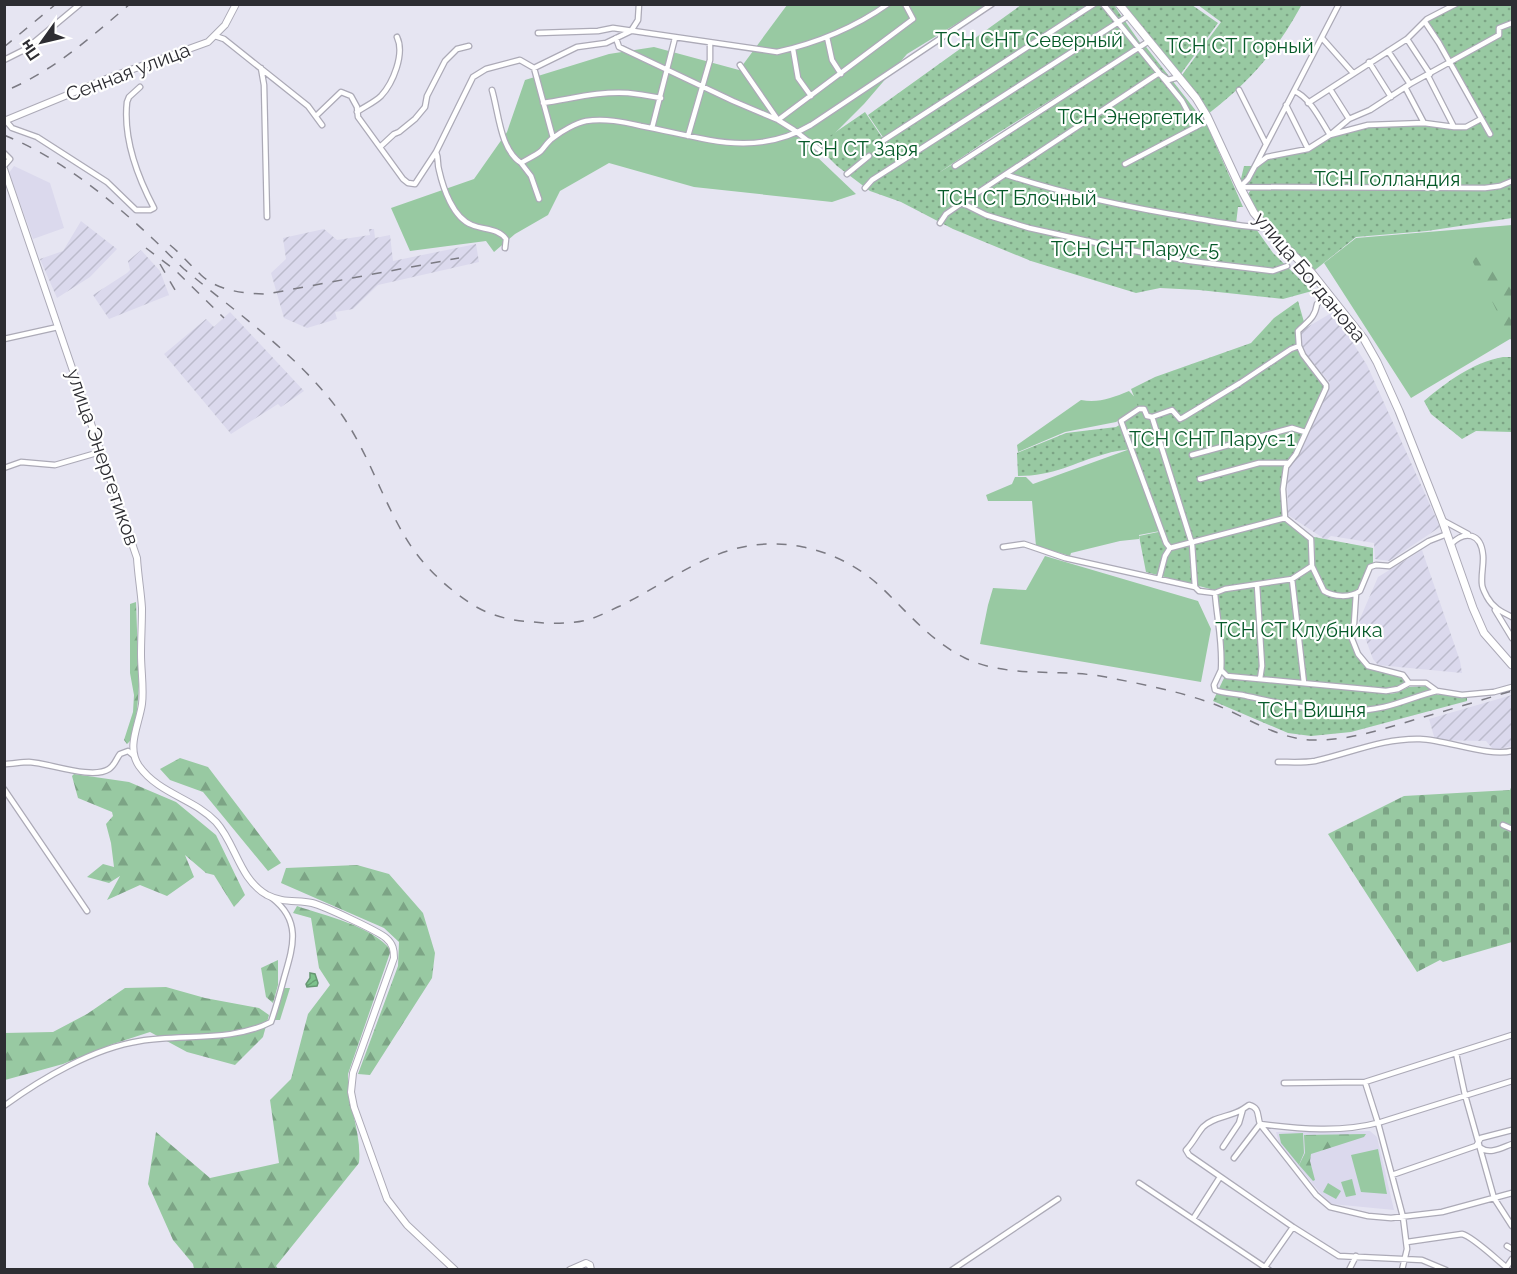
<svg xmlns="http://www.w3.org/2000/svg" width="1517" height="1274" font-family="Raleway,sans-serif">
	<defs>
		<pattern id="industrial-furrows" width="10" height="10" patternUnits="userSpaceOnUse" patternTransform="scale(1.5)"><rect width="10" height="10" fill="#dbd9ed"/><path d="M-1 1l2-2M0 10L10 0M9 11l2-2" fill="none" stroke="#bcbbcc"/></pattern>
		<pattern id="forest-firs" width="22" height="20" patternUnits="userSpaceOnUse" patternTransform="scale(1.5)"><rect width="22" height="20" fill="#98c9a2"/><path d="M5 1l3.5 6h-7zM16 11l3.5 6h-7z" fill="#7ca485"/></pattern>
		<pattern id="cemetery-stones" width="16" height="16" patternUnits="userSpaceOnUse" patternTransform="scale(1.5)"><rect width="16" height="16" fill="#98c9a2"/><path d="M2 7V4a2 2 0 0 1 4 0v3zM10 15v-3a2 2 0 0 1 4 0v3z" fill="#7ca485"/></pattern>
		<pattern id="park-dots" width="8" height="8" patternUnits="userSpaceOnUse" patternTransform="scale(1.5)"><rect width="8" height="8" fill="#98c9a2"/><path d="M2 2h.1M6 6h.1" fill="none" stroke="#7ca485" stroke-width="1.8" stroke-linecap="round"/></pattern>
		<pattern id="water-waves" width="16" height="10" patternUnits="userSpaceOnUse" patternTransform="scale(1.5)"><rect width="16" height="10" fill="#7dc38d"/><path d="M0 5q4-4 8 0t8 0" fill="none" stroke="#679f74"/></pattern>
	</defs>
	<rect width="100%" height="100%" fill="#e6e5f2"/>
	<path fill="#dbd9ed" d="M14,166L50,183L64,228L33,239L9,173Z
		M1370,1131L1377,1137L1394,1210L1332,1204L1322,1195L1279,1143L1276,1132Z"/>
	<path fill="url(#industrial-furrows)" d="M81,221L117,249L90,277L57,298L40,259L63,251Z
		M324,229L337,240L370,235L369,229H374L375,238L390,235L393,261L476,244L479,262L378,285L353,309L335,312L337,319L307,328L284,318L271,273L286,259L283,238Z
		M141,250L160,271L169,295L109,319L93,295L127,273L130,270L128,261Z
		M230,312L304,391L281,407L278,404L231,434L164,354L206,319L214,327Z
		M1333,312L1367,365L1440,527L1389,561L1375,559L1374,543L1331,536L1326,540L1288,515L1287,472L1330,383L1301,348L1299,332Z
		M1422,550L1460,661L1462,673L1378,665L1373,659L1359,621L1378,577Z
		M1512,695V746L1499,749L1492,748L1486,741L1435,740L1429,719Z"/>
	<path fill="#98c9a2" d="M787,5H987L907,54L864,104L814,154L856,194L832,202L694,187L609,163L560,191L548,215L515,234L494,252L486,241L410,251L391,208L474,179L507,132L525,80L609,54L654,47L739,70Z
		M1512,225V340L1510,339L1411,398L1324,263L1356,238Z
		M1129,391L1143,406L1137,408L1116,422L1065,432L1018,452L1017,445L1081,400C1099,403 1112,398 1129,391Z
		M1130,449L1160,531L1139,535V539L1120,541L1071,553L1070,556L1036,546L1032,501H988L986,495L1012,484L1015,477H1026L1033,484Z
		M1045,556L1198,601L1211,629L1201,682L980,644L988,605L993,588L1026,590Z
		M1303,1133L1304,1153L1299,1165L1281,1143L1279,1134Z
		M1378,1149L1387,1194L1361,1192L1351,1155Z
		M1352,1179L1356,1195L1346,1197L1341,1182Z
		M1328,1183L1341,1191L1336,1199L1323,1192Z"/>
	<path fill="url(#forest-firs)" d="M1479,257L1512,270V331L1507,332L1471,258Z
		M136,602L139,686L137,711L130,741L127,744L124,740L133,712L134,695L130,673V604Z
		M180,758L208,767L281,863L268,871L203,792L170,780L160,769Z
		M74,774L129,782L176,802L216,835L245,895L234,907L214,875L206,873L185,855L194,877L167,896L140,885L107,900L120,876L109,883L87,877L103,864L114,867L111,843L106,824L113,816L112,812L78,798L72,776Z
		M357,865L389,874L423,913L435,953L432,978L370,1075L358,1074L398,966L399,942L384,928L281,883L286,868Z
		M297,906C326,916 372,926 391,950L348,1074C347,1104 362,1132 359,1163L276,1266L278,1269H194L193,1264L173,1240L148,1184L156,1132L210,1178L279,1163L270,1100L291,1079L308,1014L330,985L319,968L311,918L293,913Z
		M278,960V985L273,1003L266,997L261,968Z
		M166,987L205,998L259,1008L269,1015L263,1037L235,1065L187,1052L150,1032L113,1044L63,1064L5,1080L4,1033L53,1032L87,1014L125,988Z
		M284,988H290L280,1020H273Z
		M1366,1134L1364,1137L1311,1154L1310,1161L1315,1180L1313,1181L1299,1165L1305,1153L1304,1135Z"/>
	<path fill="url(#cemetery-stones)" d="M1512,785V942L1443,962L1440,960L1417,972L1328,834L1404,796L1510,790Z"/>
	<path fill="url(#park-dots)" d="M1299,4L1301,6C1276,52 1249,82 1208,114L1182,75L1221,22L1198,5Z
		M1021,5H1114L1124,20L899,161L868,115Z
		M1121,5H1192L1218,23L1180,75Z
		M1458,5H1512V218L1427,231L1356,237L1315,270C1290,247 1263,225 1247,196L1253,186L1240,183L1244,166H1255L1267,158L1308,149L1330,136L1374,125L1428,124L1466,127L1480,119L1424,23Z
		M1125,21L1141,44L998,133L937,174L1143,43L1207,125L1243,207H1238L1236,224L1256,229L1273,253L1312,291L1283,299L1199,290L1160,288L1136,293L1031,261L953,229L901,202L870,191L837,166L820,149L821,144L824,140L865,112L900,164Z
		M1298,301L1304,322L1297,329L1298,349L1324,385V391L1302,434L1296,453L1285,464L1286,521L1310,540V566L1290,578L1214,590L1146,572L1139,536L1163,531L1133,449C1124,450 1114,451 1105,454C1073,463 1054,476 1018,476L1017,453L1066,433L1116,427L1140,412L1131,389L1155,377L1251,343L1274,318Z
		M1503,357H1512V432L1476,431L1462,439L1431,414L1424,401C1448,381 1472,363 1503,357Z
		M1314,537L1373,548V563L1368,566L1359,589L1353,623L1349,633V639L1357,654L1368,667L1402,676L1407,682L1403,686L1381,689L1227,675L1223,670L1222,634L1218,616L1217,594L1220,591L1290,581L1315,565Z
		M1225,676L1235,679L1355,688L1388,694L1396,693L1409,687L1428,686L1438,695L1448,693L1467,695V701L1351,732L1311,736L1288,733L1213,701Z"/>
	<path fill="url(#water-waves)" stroke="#659672" stroke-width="1.5" d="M310,973L315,974L318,983L317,986L307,987L306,984L310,978Z"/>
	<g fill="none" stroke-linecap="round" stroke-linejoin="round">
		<defs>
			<path id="minor" d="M1103,4L1182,101L1196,127
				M1425,22L1439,43L1490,134
				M538,33L598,31L613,28L777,52C817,43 854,28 888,4
				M215,36L224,39L308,106L322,125
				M827,37L832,60L841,74
				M616,38L619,47L733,101L778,120L794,130L821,151
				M1322,38L1353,73
				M1407,39L1430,74
				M793,49L798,78L811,96
				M1388,51L1410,84
				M4,60L26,49L80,4
				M1369,62L1391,97
				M740,65L778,120L913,19L905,4
				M261,68L264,85L267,217
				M534,68L553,138
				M1428,76L1454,127
				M1405,87L1424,123
				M1330,89L1349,119
				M492,90C499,114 500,149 521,163
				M1239,90L1266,144
				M1294,91C1310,97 1321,121 1330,135L1368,125L1424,123L1454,127H1466L1481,119
				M543,103C571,99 599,91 628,93C639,94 650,96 661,98
				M1308,103L1407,39L1427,19L1456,4
				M1286,105L1308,149
				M357,112C364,107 375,102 381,96C393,83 405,54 397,37
				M316,116L341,92L351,96L357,107L358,117L403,179L408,183L415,184L436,152L473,77L486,69L520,60L534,68L577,47L606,43L631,31L638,20L639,4
				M6,121L12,128L37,137L107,182L136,210H150L154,208C137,176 123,139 127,102L129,97L140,87
				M652,128L675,38
				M688,136L710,60V43
				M884,140L1094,4
				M380,147L394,134L399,132L415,119L425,107L427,96L445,61L457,49L469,46
				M436,152C439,159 437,164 439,170C443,188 453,218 472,225C484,230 498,228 506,239L505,248
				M4,153L10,159L4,166
				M1125,164L1209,120
				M955,166L1149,41
				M1255,166L1267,157L1308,149L1330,135L1349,119L1370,110L1410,84L1499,35V28L1512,23
				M847,174L869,156
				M1007,175C1068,195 1131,208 1194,218C1218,222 1243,227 1267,228
				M1240,187L1485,188L1500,186L1512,181
				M1240,187L1248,179L1255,166L1339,4
				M865,188L872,180L1128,16
				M539,199L531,176L521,163C527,159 535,156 541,151C545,147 548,141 553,138C562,131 576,123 586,121C605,118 623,122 641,126C702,137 753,159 811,125L992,4
				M962,203L986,215L1029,228L1124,249L1190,261L1273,271L1287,266
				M940,223L946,214L962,203L1159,73L1168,80L1179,77
				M4,339L58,327
				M1152,417L1172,410L1180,419L1184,417L1240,383L1291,349L1299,346L1298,331C1308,321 1315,318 1317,304L1328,294
				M1192,455L1292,428L1305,432
				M4,468L21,462L55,465L100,452
				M1200,479L1259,463H1288
				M1285,518L1283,489L1286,467L1296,454L1326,388V385L1303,355L1299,346
				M1442,520L1468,534
				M1451,544C1465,530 1481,533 1483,555C1484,564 1481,574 1482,584C1482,588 1485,593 1487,597C1493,608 1502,612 1512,617
				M1003,547L1024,544L1065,558L1195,587L1199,591L1215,593L1225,589L1292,579L1312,566L1324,591C1334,597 1350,598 1360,591L1370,567L1376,565L1389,566L1429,541L1447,534
				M1170,548L1166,543L1121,421L1139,409H1144L1147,416L1152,417L1192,544L1195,587
				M1159,579L1165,556L1170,548L1285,518L1311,539L1312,566
				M1292,579L1304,683
				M1257,585L1262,666L1260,679
				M1215,593C1217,619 1223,644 1221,670L1227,676L1386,691L1398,689L1409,683H1426L1437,691L1462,695L1494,692L1512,687
				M1356,594L1354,624L1350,634L1358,654L1368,666L1403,675L1409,683
				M1495,610L1512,638
				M1221,670L1214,685L1215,690C1225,694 1232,693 1242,695C1289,705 1336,718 1384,707C1402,703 1419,695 1437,691
				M1278,762C1290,762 1303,763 1315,761C1351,753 1383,738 1420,739C1447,740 1488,757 1512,751
				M4,764C12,764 21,762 29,762C49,763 92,780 109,769C115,765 116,759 120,754L128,751L133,755
				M4,789L87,911
				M1503,825L1512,829
				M1456,1053L1465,1095L1494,1198L1512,1226
				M1365,1082L1378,1123L1403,1217L1407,1249L1402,1270
				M1284,1083L1365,1082L1512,1035
				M4,1106C42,1078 94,1048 140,1041C183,1034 232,1042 271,1022C276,1008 280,993 284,978C293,947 302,921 272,898
				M1243,1109C1231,1117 1214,1116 1203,1127C1197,1134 1193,1143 1186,1150L1189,1155L1293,1227L1339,1256L1422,1260L1446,1270
				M1260,1124L1316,1195L1330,1207L1368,1216L1391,1218L1442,1212L1512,1193
				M1260,1124C1299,1129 1342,1133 1381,1122L1512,1081
				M1223,1147L1239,1123L1243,1109L1249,1105C1260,1108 1257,1115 1260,1124
				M1481,1148C1490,1155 1503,1147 1512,1144
				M1234,1158L1260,1124
				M1392,1175L1476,1146L1481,1138L1512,1130
				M1139,1183L1269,1270
				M1193,1219L1220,1177
				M1407,1242L1462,1234C1472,1236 1496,1259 1506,1267
				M1507,1246L1512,1249
				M1265,1267L1293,1227
				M1506,1268L1512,1259
				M952,1270L1058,1199
				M1349,1270L1356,1256"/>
			<path id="secondary" d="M4,121L111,77L208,42L225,25L236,4
				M4,169L137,558C138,575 141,592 142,608C142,624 141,639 141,654C141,671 144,688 142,704C139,725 126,747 139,766C159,794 193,798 216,822C236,844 239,879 267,895C282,903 297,900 312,903C324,906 378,931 386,938C393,944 394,950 394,958L353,1073L351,1092L354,1107L387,1199L407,1225L455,1270
				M570,1270L586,1263L590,1265L591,1270"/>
			<path id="primary" d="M1119,4L1196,98L1207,116L1240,187L1254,213L1273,235L1311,272L1364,339L1377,362L1399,411L1442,520L1473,608L1484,633L1512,665"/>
		</defs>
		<use href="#minor" stroke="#acaab7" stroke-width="7"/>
		<use href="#secondary" stroke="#acaab7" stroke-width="8"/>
		<use href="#primary" stroke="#acaab7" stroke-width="9"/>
		<use href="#minor" stroke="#fff" stroke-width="4.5"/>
		<use href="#secondary" stroke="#fff" stroke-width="6"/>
		<use href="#primary" stroke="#fff" stroke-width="7"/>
		<path stroke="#7b7a83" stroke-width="1.5" stroke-dasharray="10 10" stroke-linecap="butt" d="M4,47L56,4
			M12,88C57,68 92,36 130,4
			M4,135C60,158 108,197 152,238C163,248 173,259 184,269C239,315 300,356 342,415C368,453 381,496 404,535C420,563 445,587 473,605C491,616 512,621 533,622C550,624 570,624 587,620C598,617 609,611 620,606C683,575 726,532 803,547C833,553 861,568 882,588C909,614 931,641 965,658C1009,679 1059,668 1106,677C1141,684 1178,691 1211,703C1244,715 1276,739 1312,740C1348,741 1383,729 1417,719C1449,710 1481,700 1512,691
			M170,245C181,254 190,265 201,275C218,291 245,294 267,294L459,258
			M146,248L175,270L224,318
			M160,264L175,290"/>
	</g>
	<g text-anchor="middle" stroke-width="4.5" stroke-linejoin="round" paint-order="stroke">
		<g font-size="20" fill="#065a29" stroke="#fff">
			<text x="1029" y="47">ТСН СНТ Северный</text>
			<text x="1240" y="53">ТСН СТ Горный</text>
			<text x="1131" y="124">ТСН Энергетик</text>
			<text x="858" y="156">ТСН СТ Заря</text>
			<text x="1387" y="186">ТСН Голландия</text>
			<text x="1017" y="205">ТСН СТ Блочный</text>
			<text x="1135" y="256">ТСН СНТ Парус-5</text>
			<text x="1212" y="446">ТСН СНТ Парус-1</text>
			<text x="1299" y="637">ТСН СТ Клубника</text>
			<text x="1312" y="717">ТСН Вишня</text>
		</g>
		<g font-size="20" fill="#2d2d32" stroke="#fff">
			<text transform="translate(128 72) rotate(-21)" y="7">Сенная улица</text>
			<text transform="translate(1310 277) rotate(50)" y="7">улица Богданова</text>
			<text transform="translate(103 457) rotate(71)" y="7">улица Энергетиков</text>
		</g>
	</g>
	<rect width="1517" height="1274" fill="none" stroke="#2d2d32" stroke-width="12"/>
	<g transform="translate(42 42) rotate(236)" stroke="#ffffff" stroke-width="4.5" paint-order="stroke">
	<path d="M0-4.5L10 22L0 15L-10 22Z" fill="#2d2d32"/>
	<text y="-9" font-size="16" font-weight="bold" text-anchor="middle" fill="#2d2d32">Пн</text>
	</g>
</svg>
